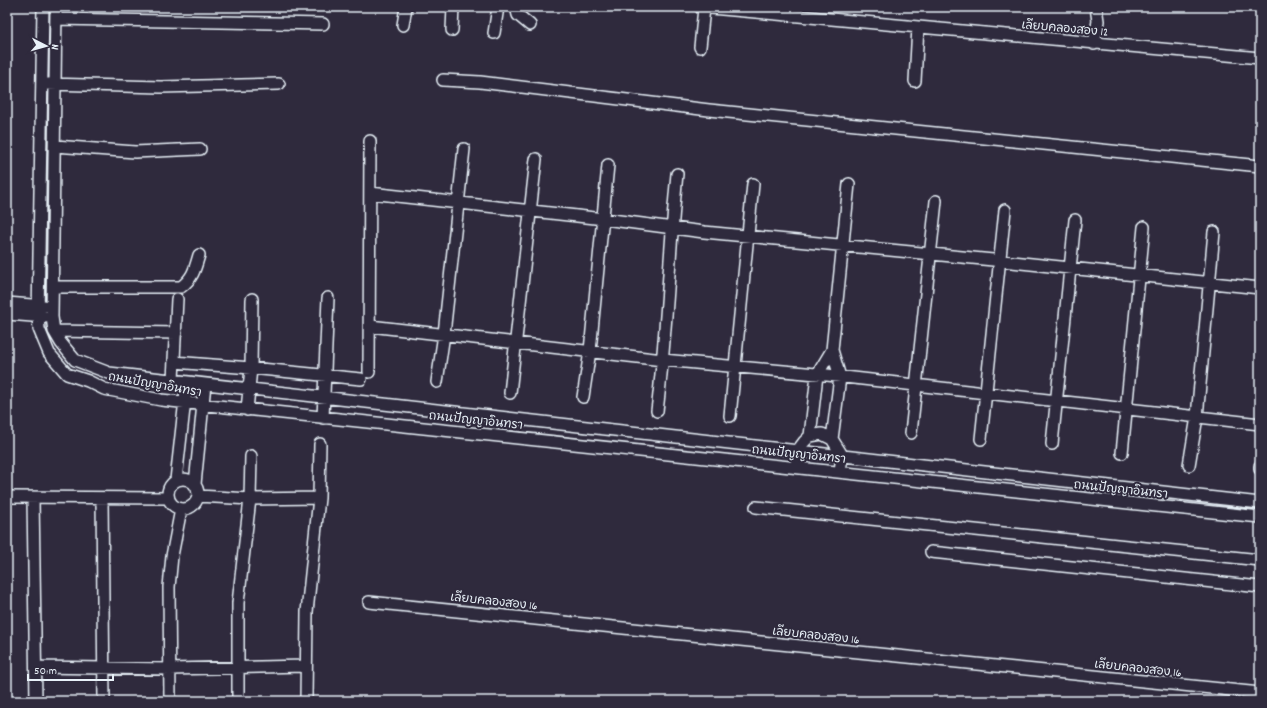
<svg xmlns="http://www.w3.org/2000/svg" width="1267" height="708" font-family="Dekko,'Playpen Sans Thai',sans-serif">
	<rect width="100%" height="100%" fill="#2f2a3d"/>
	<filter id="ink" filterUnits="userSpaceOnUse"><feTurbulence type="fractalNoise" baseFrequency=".025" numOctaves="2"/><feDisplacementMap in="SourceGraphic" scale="8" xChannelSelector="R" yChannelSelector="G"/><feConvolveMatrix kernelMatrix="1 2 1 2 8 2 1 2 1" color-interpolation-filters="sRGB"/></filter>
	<g filter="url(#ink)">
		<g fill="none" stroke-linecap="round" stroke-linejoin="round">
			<defs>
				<path id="minor" d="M43,7L38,317L39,329L49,353L67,374L88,381L104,389L161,400L1260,517
					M56,7L52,317L54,331L61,343L75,360L109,373L1260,503
					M516,7L518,15L530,25
					M700,7L1260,58
					M56,19L323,24
					M403,25L406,7
					M452,30L453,7
					M494,33L498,7
					M1094,44L1098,21L1096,7
					M700,47L704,8
					M443,80L480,82L709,110L1260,166
					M915,81L918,27
					M48,84L161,87L279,84
					M55,146L135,152L200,149
					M370,193L604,219L704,232L993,260L1260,288
					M53,287H181C193,278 195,269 199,255
					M7,303L44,306
					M7,314L45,317
					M370,326L663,360L827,375L1260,424
					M54,331L176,333
					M174,362L251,368L361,379
					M369,372L370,141
					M173,380L177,299
					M437,382L444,334L464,149
					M510,393L536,159
					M583,397L590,351L608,165
					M247,410L251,368L252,299
					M657,411C667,332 669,253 677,174
					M730,416L753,184
					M323,418L328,298
					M911,433L936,201
					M810,436L817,375L832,350
					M832,439L840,377L832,350L849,184
					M981,439L1005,210
					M1052,444L1075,220
					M1122,453L1144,227
					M1189,465L1197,417L1214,232
					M796,467L798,450L804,442L810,436L822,434L832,439L842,455L840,472
					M1260,469V466
					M168 494a15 15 0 1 1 30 0a15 15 0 1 1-30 0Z
					M176,480L187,382
					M195,484L205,384
					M198,496L250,499L319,498
					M7,497L168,498
					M33,498L36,701
					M102,498L104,701
					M756,507L1260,560
					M931,552L1260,587
					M369,602L1260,693
					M36,667L170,669L305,666
					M170,701L169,587L172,556L181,509
					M238,701V603L250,499L251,456
					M306,701L307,612L319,498L320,444"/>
			</defs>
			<use href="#minor" stroke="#e8f1f8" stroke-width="14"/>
			<use href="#minor" stroke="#2f2a3d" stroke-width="11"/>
		</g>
	</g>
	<g text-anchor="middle" stroke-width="4" stroke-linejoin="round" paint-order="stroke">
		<g font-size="12" fill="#e8f1f8" stroke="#2f2a3d">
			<text transform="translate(1065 28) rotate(5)" y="4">เลียบคลองสอง 12</text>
			<text transform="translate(155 384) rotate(10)" y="4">ถนนปัญญาอินทรา</text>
			<text transform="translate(476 420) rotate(6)" y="4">ถนนปัญญาอินทรา</text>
			<text transform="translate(799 454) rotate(6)" y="4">ถนนปัญญาอินทรา</text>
			<text transform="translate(1121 489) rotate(6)" y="4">ถนนปัญญาอินทรา</text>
			<text transform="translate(494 601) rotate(6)" y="4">เลียบคลองสอง 16</text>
			<text transform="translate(816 635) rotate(6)" y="4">เลียบคลองสอง 16</text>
			<text transform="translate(1138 668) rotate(6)" y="4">เลียบคลองสอง 16</text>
		</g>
	</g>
	<rect width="1267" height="708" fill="none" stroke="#2f2a3d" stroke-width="24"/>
	<rect x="12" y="12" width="1243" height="684" fill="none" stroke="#e8f1f8" stroke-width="1.5" filter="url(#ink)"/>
	<g transform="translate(46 46) rotate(96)" stroke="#2f2a3d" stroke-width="3" paint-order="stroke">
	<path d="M0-3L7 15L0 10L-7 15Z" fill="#e8f1f8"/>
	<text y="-6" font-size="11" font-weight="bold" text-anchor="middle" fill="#e8f1f8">N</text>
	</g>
	<path d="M28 674v6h85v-6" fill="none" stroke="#e8f1f8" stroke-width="2"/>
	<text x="34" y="674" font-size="12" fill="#e8f1f8" stroke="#2f2a3d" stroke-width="3" paint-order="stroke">50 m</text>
</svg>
